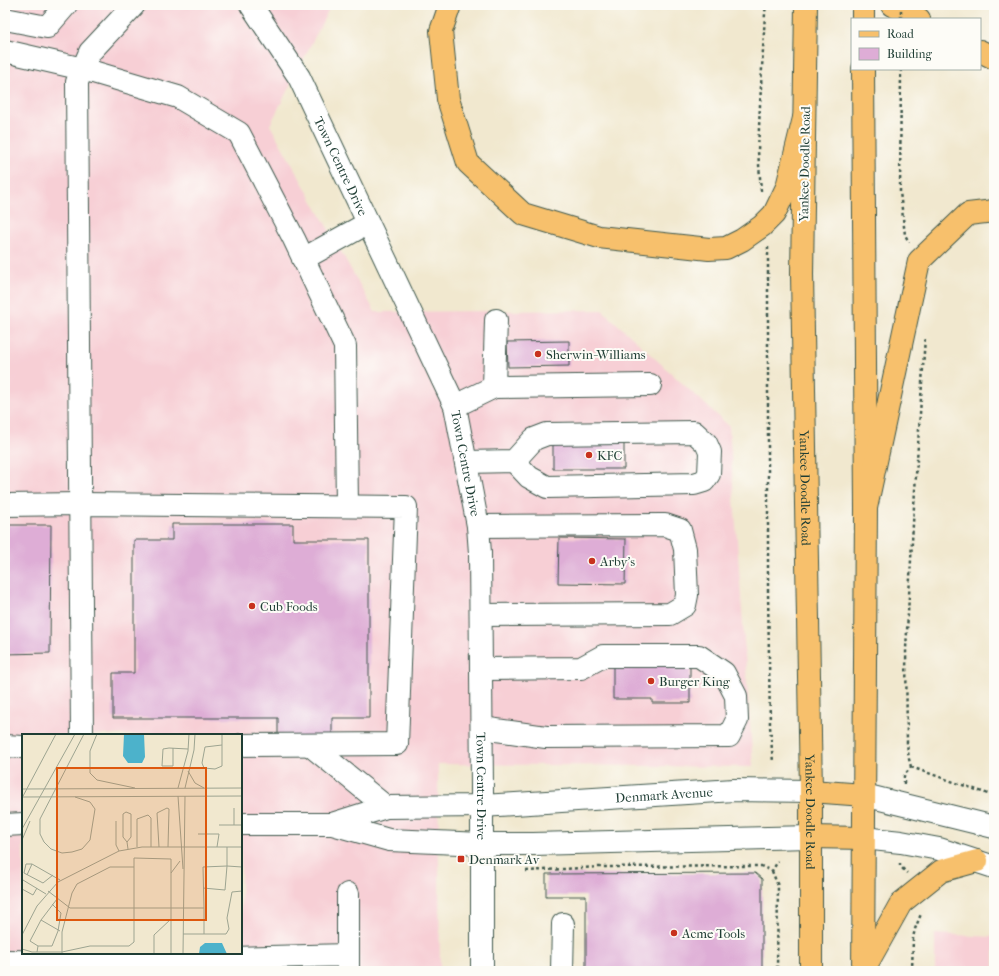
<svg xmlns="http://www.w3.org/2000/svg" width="999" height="976" font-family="'IM FELL French Canon',serif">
	<rect width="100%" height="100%" fill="#fdfcf7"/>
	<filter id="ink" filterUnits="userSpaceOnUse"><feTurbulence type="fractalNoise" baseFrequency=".025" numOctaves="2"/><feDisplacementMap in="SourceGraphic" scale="8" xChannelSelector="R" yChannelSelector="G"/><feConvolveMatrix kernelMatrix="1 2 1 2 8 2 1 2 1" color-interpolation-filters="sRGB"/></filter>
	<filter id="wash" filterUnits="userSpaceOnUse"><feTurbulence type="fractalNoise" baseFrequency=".012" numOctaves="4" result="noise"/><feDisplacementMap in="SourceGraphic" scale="16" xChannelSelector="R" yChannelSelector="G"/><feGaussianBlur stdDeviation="0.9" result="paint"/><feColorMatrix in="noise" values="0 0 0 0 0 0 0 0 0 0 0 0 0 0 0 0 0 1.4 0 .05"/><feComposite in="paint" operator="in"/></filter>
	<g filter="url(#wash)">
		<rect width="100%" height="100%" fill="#f1e8cf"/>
		<path fill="#f7cfd5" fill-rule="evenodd" d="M5,5H331L270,125L375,312L602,310L729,426L753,767L438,764L440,971H5ZM23,735H241V953H23Z
			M935,934L994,937V971H935Z"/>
		<g id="blocks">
			<path fill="#deadd6" d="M569,341V366L508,367L507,342Z
				M553,441H624V469H553Z
				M172,524H293V540H369V718H332V738H278V718H113V673H134V540H172Z
				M5,525H51L50,653L5,654Z
				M559,538L626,539L625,584L558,583Z
				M613,664H690V703H652V699H613Z
				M755,873L762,879V971H586V896H546V874Z
				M225,969H317V971H225Z"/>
		</g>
	</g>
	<g filter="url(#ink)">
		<use href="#blocks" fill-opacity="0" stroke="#3e574b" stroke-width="1"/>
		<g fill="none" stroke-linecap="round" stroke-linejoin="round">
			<defs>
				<g id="minor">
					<path id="s1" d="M251,5L299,77L455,406L478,526L480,553L482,788V971"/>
					<path d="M5,19L47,27L66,5"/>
					<path d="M5,51L83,69L178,97L239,133L294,239L345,346L347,506"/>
					<path d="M303,259L368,223"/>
					<path d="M494,387L496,320"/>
					<path d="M455,406L494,387L650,385"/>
					<path d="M466,462L514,461L529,477L547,487L694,484L704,481L709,474L710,452L706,443L694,432L547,434L534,439L514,461"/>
					<path d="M5,505L80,504L406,507L397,744L241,745"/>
					<path d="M478,526L665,525L680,530L685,549L687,595L685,605L670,614L481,615"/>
					<path d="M482,669L581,668L603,656H699L724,673L736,696L737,720L729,736L546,737L482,728"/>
					<path d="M82,735L77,82L90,52L134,5"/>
					<path d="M310,745L386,807"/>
					<path d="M5,746L23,747"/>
					<path d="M864,795L994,827"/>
					<path d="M241,824H332L389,840L482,844H533L811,837"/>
					<path id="s2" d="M332,824L386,807L482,806L734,790L811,791"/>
					<path d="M5,825L23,824"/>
					<path d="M863,838L901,842L939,849L994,867"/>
					<path d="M81,953V962L348,955V971"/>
					<path d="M348,955V894"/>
					<path d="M5,961L81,962"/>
					<path d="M562,971L563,924"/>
				</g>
				<g id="major">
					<path id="s3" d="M806,5L802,274L811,791V971"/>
					<path d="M863,5V19"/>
					<path d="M863,69L866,508L863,971"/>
					<path d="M811,791L864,795"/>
					<path d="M811,837L863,838"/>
					<path d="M864,969L901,903L941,871L977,861"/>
				</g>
				<path id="highway" d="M450,5L441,31L448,99L468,163L523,214L599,237L709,249L726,248L742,240L762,226L774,214L787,187L804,118
					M892,5L919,19
					M980,51L994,58
					M866,508L919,261L968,214L994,211"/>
			</defs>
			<use href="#minor" stroke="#3e574b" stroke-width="24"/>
			<use href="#major" stroke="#3e574b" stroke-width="24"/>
			<use href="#highway" stroke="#3e574b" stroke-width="24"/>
			<path stroke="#3e574b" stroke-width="2.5" stroke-dasharray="3 3" stroke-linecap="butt" d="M901,69L900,192L905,235L909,242
				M761,191L758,151L760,105L765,13L766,5
				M768,247V591L770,726L773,762
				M911,767L909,759L907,744L906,649L914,506L925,337
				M911,767L994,796
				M904,784V776L911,767
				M900,863V866L907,873
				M526,871L600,867L761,866L772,871L778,861
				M772,871L778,886L777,971
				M912,971L913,938L915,929L921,914"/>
			<use href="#minor" stroke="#fff" stroke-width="22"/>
			<use href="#major" stroke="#f7c06c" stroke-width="22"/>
			<use href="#highway" stroke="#f7c06c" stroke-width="22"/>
			<path stroke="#3e574b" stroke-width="2.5" stroke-dasharray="3 3" stroke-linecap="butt" d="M901,19V5"/>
		</g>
	</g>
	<g fill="#c8321e" stroke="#fdfcf7" stroke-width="1.5">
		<circle cx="538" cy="354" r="4"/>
		<circle cx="589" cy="455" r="4"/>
		<circle cx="592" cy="561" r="4"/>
		<circle cx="252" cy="606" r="4"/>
		<circle cx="651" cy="681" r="4"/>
		<rect x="457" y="855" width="8" height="8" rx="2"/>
		<circle cx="674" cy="933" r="4"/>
	</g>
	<g text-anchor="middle" stroke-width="4" stroke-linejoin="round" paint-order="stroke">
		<g font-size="13" fill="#1f3d34" stroke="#fdfcf7">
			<text transform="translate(804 164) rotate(-89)" y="5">Yankee Doodle Road</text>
			<text dy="5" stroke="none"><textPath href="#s1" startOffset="185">Town Centre Drive</textPath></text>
			<text dy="5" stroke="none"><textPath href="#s1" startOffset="509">Town Centre Drive</textPath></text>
			<text dy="5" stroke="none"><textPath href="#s3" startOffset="483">Yankee Doodle Road</textPath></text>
			<text dy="5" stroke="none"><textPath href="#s1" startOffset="833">Town Centre Drive</textPath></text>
			<text dy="5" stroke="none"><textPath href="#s2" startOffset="335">Denmark Avenue</textPath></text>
			<text dy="5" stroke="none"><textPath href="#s3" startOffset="807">Yankee Doodle Road</textPath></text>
		</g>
		<g font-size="13" fill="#1f3d34" stroke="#fdfcf7" text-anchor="start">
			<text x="546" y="359">Sherwin-Williams</text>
			<text x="597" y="460">KFC</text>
			<text x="600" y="566">Arby's</text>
			<text x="260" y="611">Cub Foods</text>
			<text x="659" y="686">Burger King</text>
			<text x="469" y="864">Denmark Av</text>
			<text x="682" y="938">Acme Tools</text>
		</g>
	</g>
	<g transform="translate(22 734)">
		<rect width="220" height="220" fill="#f1e8cf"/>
		<path d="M102,0H122L123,23L120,29H106L101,22ZM183,209H200L205,220H177L178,213Z" fill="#4cb2cb"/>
		<path fill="none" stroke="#9da491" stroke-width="1" d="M75,0L68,17V39L75,46L113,54M200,11L183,13L180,29L182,34L193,35L200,32V0M151,14V32H140L141,15L147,14L166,15M166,37L173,49L182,54M156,54L166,17L167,0M163,54L172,16L173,0M0,55L220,54M156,62L161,135M0,63L220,62M53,63L68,68L73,75L68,106L60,115L50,118L40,119L29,115L22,108L18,100V85L62,0M0,64L34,0M212,74V91H220M94,87V111L97,117M197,91H212M0,95L53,0M176,100H197L195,113M0,106L8,87M105,108L101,103V80L104,78L109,80V103L105,108L106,115M115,113V85L126,81L129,84V113M137,113L135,79L145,74L147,75L146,113M10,130H4L2,139L21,149L31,141M112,133H88L55,150L50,159L40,198V218L68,212H107L112,208V124L149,125V220M149,139L158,127M5,141L10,130L38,146M0,148L1,146L24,160M181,154L203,156L205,132L220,133M0,155L11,161L15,154M26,157L48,174H182L181,133L205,132V113M19,186L38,197M161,200H204L207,195L205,184L210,158L220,157M182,200V174M0,201L15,172L36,148L97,117L120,113H220M16,212H30L36,197L39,179L30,170M0,215L10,218H40V220M15,218L16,212L8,207L19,186L35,165M132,220V201L149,185M161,220L163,62"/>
		<path fill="#de580e" fill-opacity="0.15" stroke="#de580e" stroke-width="2" d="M35,34H184V186H35Z"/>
		<rect width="220" height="220" fill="none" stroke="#1f3d34" stroke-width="2"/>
	</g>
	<rect width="999" height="976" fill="none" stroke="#fdfcf7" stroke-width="20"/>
	<rect x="851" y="18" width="130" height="52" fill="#fdfcf7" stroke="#a4b0a9"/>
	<rect x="859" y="31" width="20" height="6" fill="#f7c06c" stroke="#a4b0a9"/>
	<text x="887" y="38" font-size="12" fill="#1f3d34">Road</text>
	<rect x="859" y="48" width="20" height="12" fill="#deadd6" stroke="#a4b0a9"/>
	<text x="887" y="58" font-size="12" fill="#1f3d34">Building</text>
</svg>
